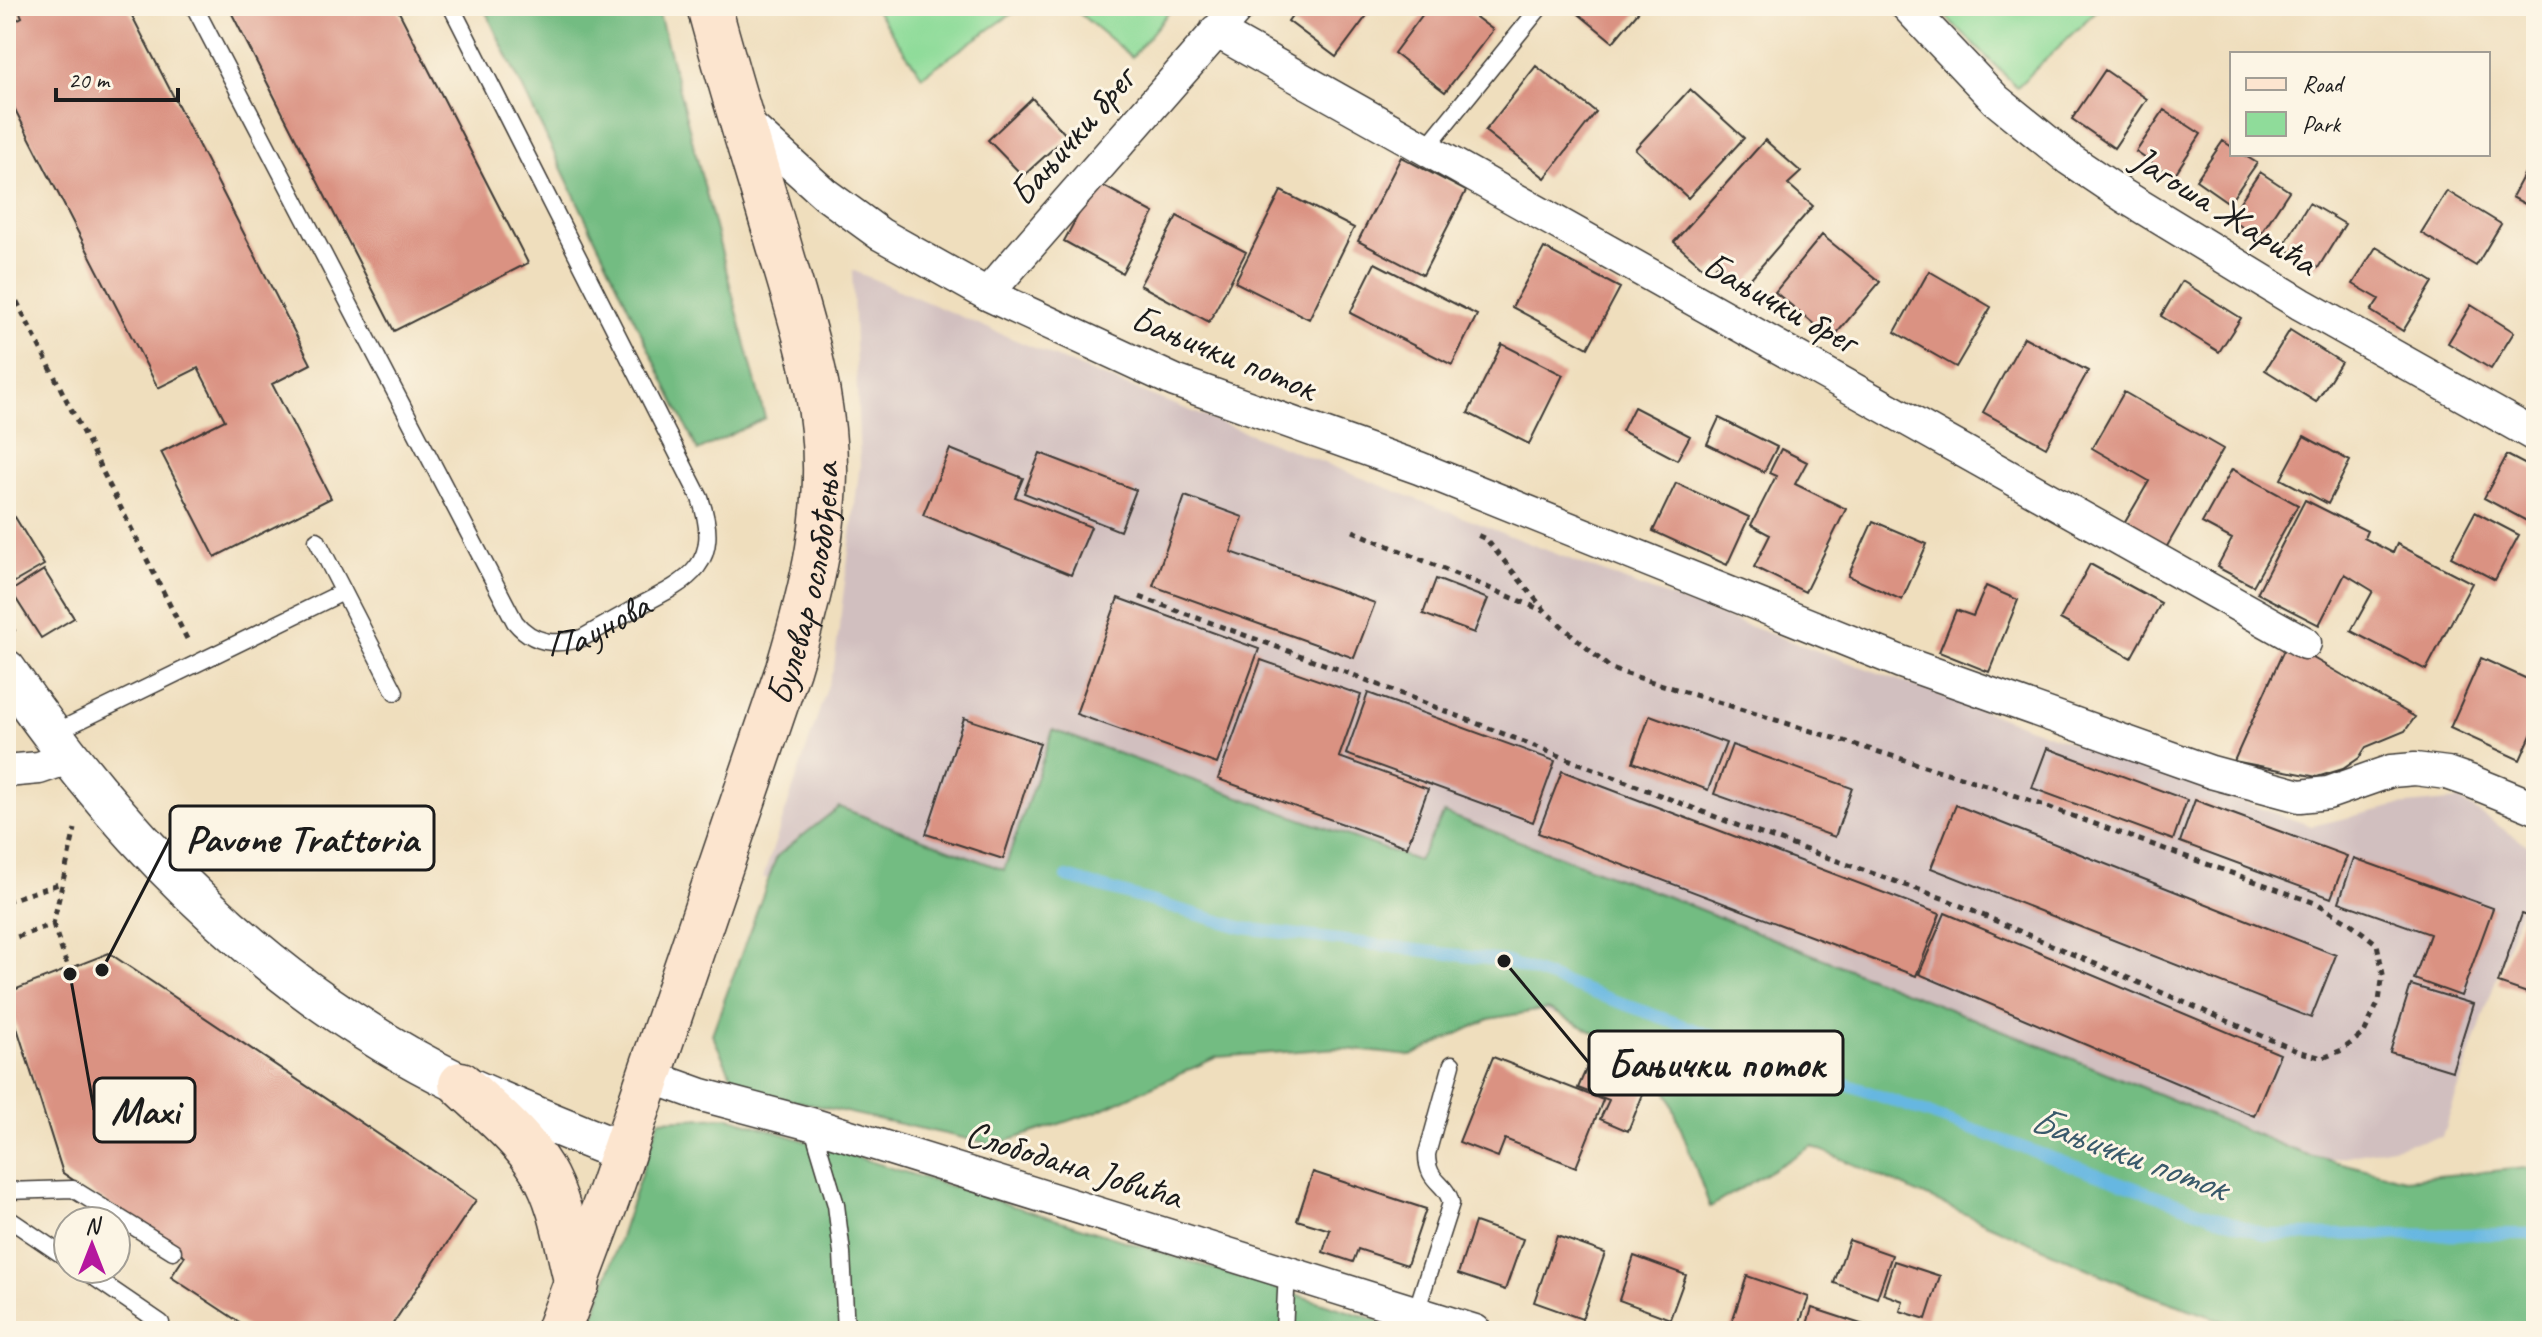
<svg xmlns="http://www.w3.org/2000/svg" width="2542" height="1337" font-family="Caveat,sans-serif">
	<rect width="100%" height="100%" fill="#fcf5e5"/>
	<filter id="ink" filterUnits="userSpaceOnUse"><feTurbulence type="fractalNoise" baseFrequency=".0125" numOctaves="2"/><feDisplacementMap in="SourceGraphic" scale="16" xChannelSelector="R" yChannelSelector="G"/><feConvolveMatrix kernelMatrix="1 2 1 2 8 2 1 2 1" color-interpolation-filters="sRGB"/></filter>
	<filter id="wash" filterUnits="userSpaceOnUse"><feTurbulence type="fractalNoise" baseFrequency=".006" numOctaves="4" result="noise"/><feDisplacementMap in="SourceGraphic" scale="32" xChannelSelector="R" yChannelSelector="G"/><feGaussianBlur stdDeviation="1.8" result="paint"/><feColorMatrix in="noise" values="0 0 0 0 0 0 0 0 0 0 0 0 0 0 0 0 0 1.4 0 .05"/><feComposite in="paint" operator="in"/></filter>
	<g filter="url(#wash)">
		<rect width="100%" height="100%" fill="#efdebd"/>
		<path fill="#d1bfbf" d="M852,270L1081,368L1641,587L2064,740L2312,826L2396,806L2460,800L2536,851V863L2442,1137L2272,1171L1896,1099L1496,1000L912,889L763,878L834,667L860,464Z"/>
		<path fill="#8fdc9a" stroke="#567c5b" stroke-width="2" d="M873,6H1023L922,76Z
			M1076,6H1174L1132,57L1074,9Z
			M1935,6H2101L2017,87Z"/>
		<path fill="#73bc82" stroke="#486c4f" stroke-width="2" d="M483,6H657L765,418L698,451Z
			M1053,730L1418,861L1444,813L1666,896L2039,1045L2301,1153L2405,1179L2536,1167V1331H2252L2141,1292L1812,1146L1710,1207L1670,1099L1654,1063L1548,1009L1489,1019L1411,1056L1337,1048L1217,1057L1096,1112L995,1145L737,1088L712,1034L777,856L839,807L1004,870Z
			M729,1117L1412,1331H589L659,1120Z"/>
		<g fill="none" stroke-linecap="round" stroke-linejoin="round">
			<path stroke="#66b7e1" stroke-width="12" d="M1067,877L1244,928L1504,961L2266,1235L2536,1234"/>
		</g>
		<g id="blocks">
			<path fill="#da9282" d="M17,6H127L311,364L272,384L331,498L215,557L161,452L225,420L198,368L158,388L6,92V26L22,17Z
				M228,6H396L528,263L394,331Z
				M1299,6H1374L1336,57L1288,21Z
				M1429,6H1461L1493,30L1445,92L1394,53Z
				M1569,6H1643L1613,42Z
				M1536,66L1596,112L1545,178L1485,131Z
				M2105,70L2147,99L2114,148L2072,119Z
				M1690,89L1744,138L1688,198L1635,149Z
				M1032,98L1067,136L1023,176L988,140Z
				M2164,110L2201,134L2173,177L2136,152Z
				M1765,140L1801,172L1788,184L1813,206L1744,286L1718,264L1709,273L1674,242Z
				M2223,141L2232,147V154H2242L2257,163L2229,203L2196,180Z
				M2536,152V210L2512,197Z
				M1401,157L1466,191L1423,275L1358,241Z
				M2260,172L2289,191L2258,238L2229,218Z
				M1096,182L1154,213L1122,273L1064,241Z
				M1281,191L1354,228L1309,319L1235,282Z
				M2447,191L2501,224L2476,266L2421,233Z
				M2309,203L2345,224L2318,268L2283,247Z
				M1177,216L1246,252L1209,322L1140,285Z
				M1822,235L1880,282L1832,339L1775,292Z
				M2376,247L2433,282L2403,331L2371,311L2379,299L2353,284Z
				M1544,248L1620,288L1588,348L1512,307Z
				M1375,263L1477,315L1452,365L1350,313Z
				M1929,271L1991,307L1956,367L1895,332Z
				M2182,281L2241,318L2219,352L2161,316Z
				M2471,305L2514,332L2491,369L2448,343Z
				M2290,330L2341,362L2316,402L2265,370Z
				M2024,337L2088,371L2046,447L1983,412Z
				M1502,344L1563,375L1529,444L1468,413Z
				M2124,392L2223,449L2166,548L2124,524L2149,481L2092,448Z
				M1634,407L1690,436L1677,460L1622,431Z
				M1719,418L1777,447L1764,472L1707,444Z
				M2304,436L2350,461L2328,504L2281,479Z
				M950,449L1023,478L1015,497L1091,527L1071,575L923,515Z
				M1781,449L1807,462L1795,484L1846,509L1805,592L1754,567L1770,535L1751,525L1776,476L1769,473Z
				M1040,453L1136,490L1120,531L1024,493Z
				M2507,455L2536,470V526L2484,498Z
				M2232,469L2298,505L2253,586L2217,567L2232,539L2202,523Z
				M1676,483L1749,517L1727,565L1653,531Z
				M1185,496L1243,517L1231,552L1375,603L1354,658L1153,586Z
				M2305,500L2367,531L2364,538L2393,553L2397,544L2472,583L2426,670L2351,631L2373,591L2345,574L2319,625L2257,593Z
				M2475,512L2519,535L2495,580L2451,557Z
				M15,517L44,565L6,587V522Z
				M1873,521L1927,544L1902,600L1848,576Z
				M2090,564L2161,603L2131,658L2060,619Z
				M44,570L74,618L41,638L11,591Z
				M1436,579L1488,599L1474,633L1423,614Z
				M1986,586L2018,600L1989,672L1939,652L1956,610L1973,616Z
				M1118,598L1259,649L1217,764L1076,714Z
				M2287,643L2415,717L2405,731L2366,747L2359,758L2343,769L2317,777L2234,761Z
				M2481,658L2536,683V724L2520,760L2450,728Z
				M1261,660L1361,695L1339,757L1428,789L1407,847L1218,779Z
				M1368,693L1555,761L1533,822L1346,754Z
				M1650,715L1726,743L1708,790L1633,762Z
				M964,718L1040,743L1003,859L926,834Z
				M1732,745L1852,788L1835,837L1714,794Z
				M2047,748L2187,800L2173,840L2032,788Z
				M1562,771L1940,914L1916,976L1538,833Z
				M2195,800L2347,856L2331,898L2180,842Z
				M1956,805L2336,955L2311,1018L1931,868Z
				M2354,858L2493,908L2461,996L2414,979L2430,934L2339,902Z
				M1945,913L2280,1054L2254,1116L1919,974Z
				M2522,914L2536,919V996L2498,983Z
				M109,953L476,1200L388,1331H253L171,1277L185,1256L63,1173L6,993Z
				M2411,985L2473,1004L2452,1071L2390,1052Z
				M1493,1057L1603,1100L1576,1167L1505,1139L1498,1157L1459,1142Z
				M1587,1067L1644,1092L1628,1131L1600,1119L1609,1100L1578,1088Z
				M1313,1172L1426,1209L1407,1265L1358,1249L1353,1262L1323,1252L1330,1230L1297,1220Z
				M1475,1222L1523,1239L1505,1290L1458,1274Z
				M1557,1236L1605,1253L1582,1319L1534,1302Z
				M1849,1240L1892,1255L1877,1298L1834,1283Z
				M1634,1256L1686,1275L1670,1319L1619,1300Z
				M1894,1261L1940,1276L1926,1319L1900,1311L1903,1301L1883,1294Z
				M1747,1276L1809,1297L1797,1331H1729Z
				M1812,1308L1873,1328L1872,1331H1805Z"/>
		</g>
	</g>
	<g filter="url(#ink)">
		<use href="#blocks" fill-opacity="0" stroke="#3c3934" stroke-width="2"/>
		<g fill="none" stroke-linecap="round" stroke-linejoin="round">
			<defs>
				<g id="service">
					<path id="s1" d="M194,6L515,622C533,644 556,646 582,638C600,628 619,617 637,607C690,580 723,564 700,498L451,6"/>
					<path d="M1426,148L1541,6"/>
					<path d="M317,540L395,692"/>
					<path d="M52,734L343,592"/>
					<path d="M812,1125L836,1205L842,1253L846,1331"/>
					<path d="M6,1191L73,1189L173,1251"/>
					<path d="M6,1217L68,1259"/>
					<path d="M82,1269L161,1323"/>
					<path d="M1416,1312L1451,1203C1446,1181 1427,1184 1427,1154L1452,1064"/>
					<path d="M1284,1331L1287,1272"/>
				</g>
				<path id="minor" d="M1907,6L1996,100L2069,159L2124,196L2301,304L2536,436
					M1216,31L2305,643
					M742,119L825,194L880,234L987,294L1175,381L1419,468L1901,662L2211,772L2300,796L2328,793L2391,771L2415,769L2447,773L2470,781L2536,808
					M987,294L1239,6
					M6,771L39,768L68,758
					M649,1076L702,1095L811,1124L1475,1331"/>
				<path id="tertiary" d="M6,670C124,843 271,992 461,1084C514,1109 569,1130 623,1152"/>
				<g id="secondary">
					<path d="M461,1084C489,1111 522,1137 542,1170C562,1203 567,1247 577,1284"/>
					<path id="s2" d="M558,1331L608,1197L788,669C811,592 832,512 823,430C817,369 798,310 781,252C757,170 731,89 709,6"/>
				</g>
			</defs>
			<use href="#service" stroke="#3c3934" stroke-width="19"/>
			<use href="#minor" stroke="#3c3934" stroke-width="35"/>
			<use href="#tertiary" stroke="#3c3934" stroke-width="43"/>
			<use href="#secondary" stroke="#3c3934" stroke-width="47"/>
			<path stroke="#3c3934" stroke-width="5" stroke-dasharray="6 6" stroke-linecap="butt" d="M6,280L187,639
				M1353,531L1544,611
				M1140,597L1343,671L1744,828L1945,899L2297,1051L2323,1058L2342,1050L2364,1033L2379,1001L2383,974L2377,944L2350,923L2318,904L1989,786L1611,669L1546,612L1486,539L1477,535
				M6,617L14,632
				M6,901L62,883
				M53,924L68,968
				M6,941L53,924L75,829"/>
			<use href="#service" stroke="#fff" stroke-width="16"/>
			<use href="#minor" stroke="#fff" stroke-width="32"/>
			<use href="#tertiary" stroke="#fff" stroke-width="40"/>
			<use href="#secondary" stroke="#fce5cf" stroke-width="44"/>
		</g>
	</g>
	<g text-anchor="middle" stroke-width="6" stroke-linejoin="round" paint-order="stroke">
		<g font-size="38" fill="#1c1c1c" stroke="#fcf5e5">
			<text transform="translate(1071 136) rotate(-49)" y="13">Бањички брег</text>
			<text transform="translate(2225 210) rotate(32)" y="13">Јагоша Жарића</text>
			<text transform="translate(1780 302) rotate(29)" y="13">Бањички брег</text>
			<text transform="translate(1224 352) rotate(22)" y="13">Бањички поток</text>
			<text dy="13" stroke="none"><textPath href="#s2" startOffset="788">Булевар ослобођења</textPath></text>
			<text dy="13" stroke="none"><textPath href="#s1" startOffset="788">Паунова</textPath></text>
			<text transform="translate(1074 1164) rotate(17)" y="13">Слободана Јовића</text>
		</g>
		<g font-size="40" font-style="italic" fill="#3a5a6b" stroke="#fcf5e5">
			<text transform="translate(2129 1152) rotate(20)" y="14">Бањички поток</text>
		</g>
	</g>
	<path fill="none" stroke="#1c1c1c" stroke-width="3" d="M102 970L170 838M1504 961L1589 1063M70 974L94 1110"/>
	<g fill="#1c1c1c" stroke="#fcf5e5" stroke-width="3">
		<circle cx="102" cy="970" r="8"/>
		<circle cx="1504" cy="961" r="8"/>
		<circle cx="70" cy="974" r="8"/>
	</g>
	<g fill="#fcf5e5" stroke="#1c1c1c" stroke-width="3">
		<rect x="170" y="806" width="264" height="64" rx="8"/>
		<rect x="1589" y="1031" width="254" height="64" rx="8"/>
		<rect x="94" y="1078" width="101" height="64" rx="8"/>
	</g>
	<g font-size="40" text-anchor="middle" font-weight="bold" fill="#1c1c1c">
		<text x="302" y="852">Pavone Trattoria</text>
		<text x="1716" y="1077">Бањички поток</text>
		<text x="145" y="1124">Maxi</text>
	</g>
	<rect width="2542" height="1337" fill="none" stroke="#fcf5e5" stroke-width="32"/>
	<rect x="2230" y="52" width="260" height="104" fill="#fcf5e5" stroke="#a29e95" stroke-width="2"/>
	<rect x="2246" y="78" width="40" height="12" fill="#fce5cf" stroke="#a29e95" stroke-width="2"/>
	<text x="2302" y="92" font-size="24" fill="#1c1c1c">Road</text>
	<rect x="2246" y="112" width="40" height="24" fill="#8fdc9a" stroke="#a29e95" stroke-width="2"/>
	<text x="2302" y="132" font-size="24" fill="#1c1c1c">Park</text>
	<g transform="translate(92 1245)"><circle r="38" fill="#fcf5e5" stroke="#a29e95" stroke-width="2"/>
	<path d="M0-6L14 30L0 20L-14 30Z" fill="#b5179e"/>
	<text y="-12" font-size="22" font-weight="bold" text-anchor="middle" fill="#1c1c1c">N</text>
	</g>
	<path d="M56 88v12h122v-12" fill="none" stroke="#1c1c1c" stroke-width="4"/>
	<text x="68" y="88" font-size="24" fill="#1c1c1c" stroke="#fcf5e5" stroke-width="6" paint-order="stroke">20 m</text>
</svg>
